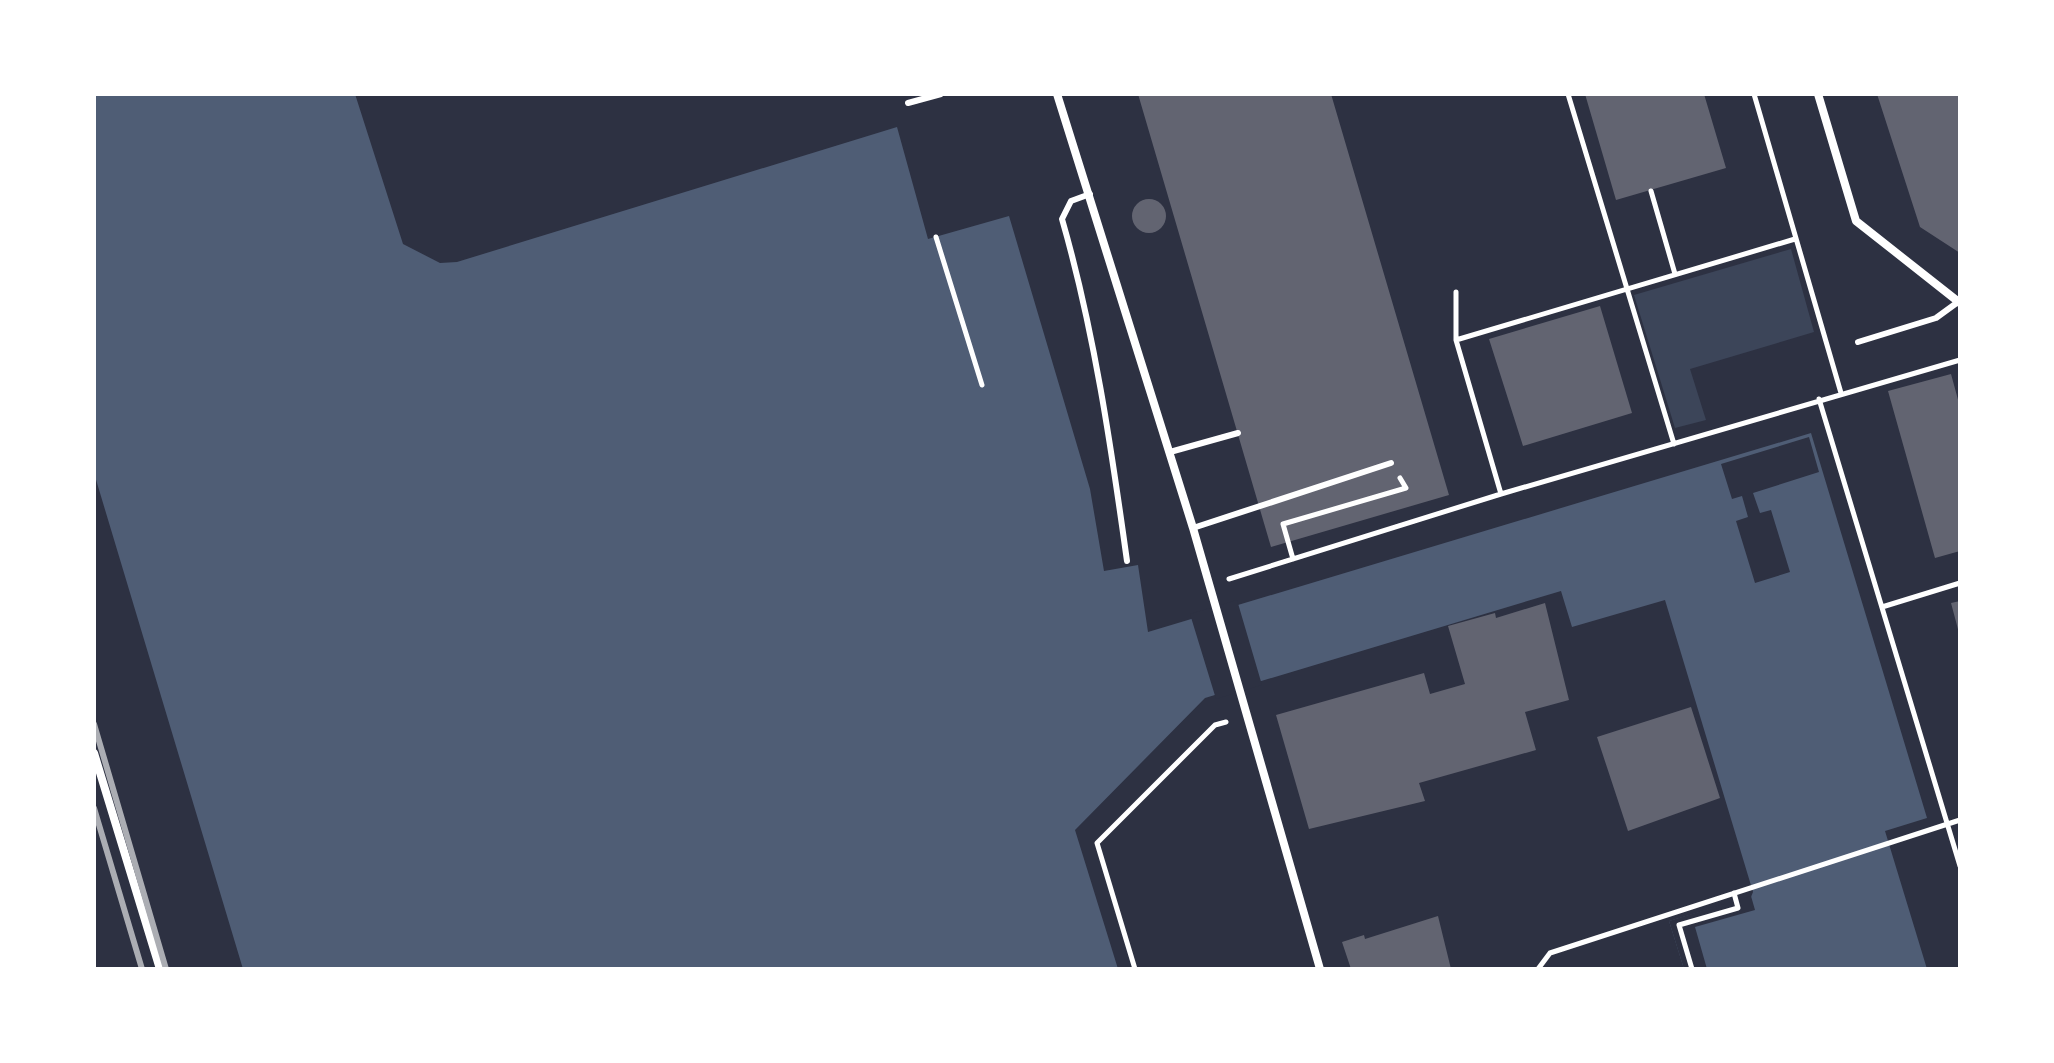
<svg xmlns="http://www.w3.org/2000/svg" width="2054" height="1063" font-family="Barlow,sans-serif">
	<rect width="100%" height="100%" fill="#2d3142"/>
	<path fill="#3c4559" d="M1791,249L1814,332L1690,369L1706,420L1675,428L1634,295Z"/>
	<path fill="#4f5d75" d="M94,94H355L403,244L440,263L457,262L897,127L928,239L1009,216L1090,489L1104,571L1138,565L1148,632L1811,433L1927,818L1885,831L1927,969H1684L1669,921L1751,897L1753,892L1665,600L1572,627L1561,591L1205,698L1075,830L1118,969H243L94,473Z"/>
	<path fill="#2d3142" d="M1809,437L1819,472L1753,493L1760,513L1771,510L1790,572L1755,583L1736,521L1748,517L1742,496L1732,499L1721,464Z
		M1237,600L1262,685L1216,699L1190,614Z
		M1751,896L1755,910L1695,927L1707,969H1684L1669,921Z"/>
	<path fill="#626471" d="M1138,94H1331L1449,495L1271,547Z
		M1585,94H1704L1726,168L1616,200Z
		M1877,94H1960V253L1920,227Z
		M1132 216a17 17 0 1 1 34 0a17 17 0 1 1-34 0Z
		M1600,306L1632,413L1523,446L1489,339Z
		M1951,374L1960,407V551L1935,558L1888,391Z
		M1960,601V633H1959L1951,603Z
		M1545,603L1569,700L1525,712L1536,750L1419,783L1425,801L1309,829L1276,715L1424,673L1430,694L1465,684L1448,626L1495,613L1496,618Z
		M1691,707L1720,798L1628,831L1597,737Z
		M1438,916L1451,969H1351L1342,942L1364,935L1365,939Z"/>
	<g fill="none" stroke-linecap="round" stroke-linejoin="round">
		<path stroke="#fff" stroke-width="5" d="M1568,94L1674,444
			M1754,94L1841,393
			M1651,191L1675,274
			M936,237L982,385
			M1456,292V340L1501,494
			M1456,340L1795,239
			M1819,399L1960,866
			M1293,559L1283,524L1406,488L1400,478
			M1229,579L1501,494L1960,360
			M1882,607L1960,583
			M1135,969L1097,843L1215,725L1226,722
			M1538,969L1550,953L1960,820
			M1692,969L1679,925L1738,908L1734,893"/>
		<path stroke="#fff" stroke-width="6" d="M908,103L941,94
			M1090,194L1071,201L1062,219C1094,330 1111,446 1127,561
			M1858,342L1936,318L1958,302
			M1170,452L1238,433
			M1193,528L1391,463"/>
		<path stroke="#fff" stroke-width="8" d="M1057,94L1193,528L1320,969
			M1818,94L1856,221L1960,303
			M94,753L160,969"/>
		<path stroke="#abadb3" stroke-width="6" d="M94,724L166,969
			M94,808L142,969"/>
	</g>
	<rect width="2054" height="1063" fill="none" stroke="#ffffff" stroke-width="192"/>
</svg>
